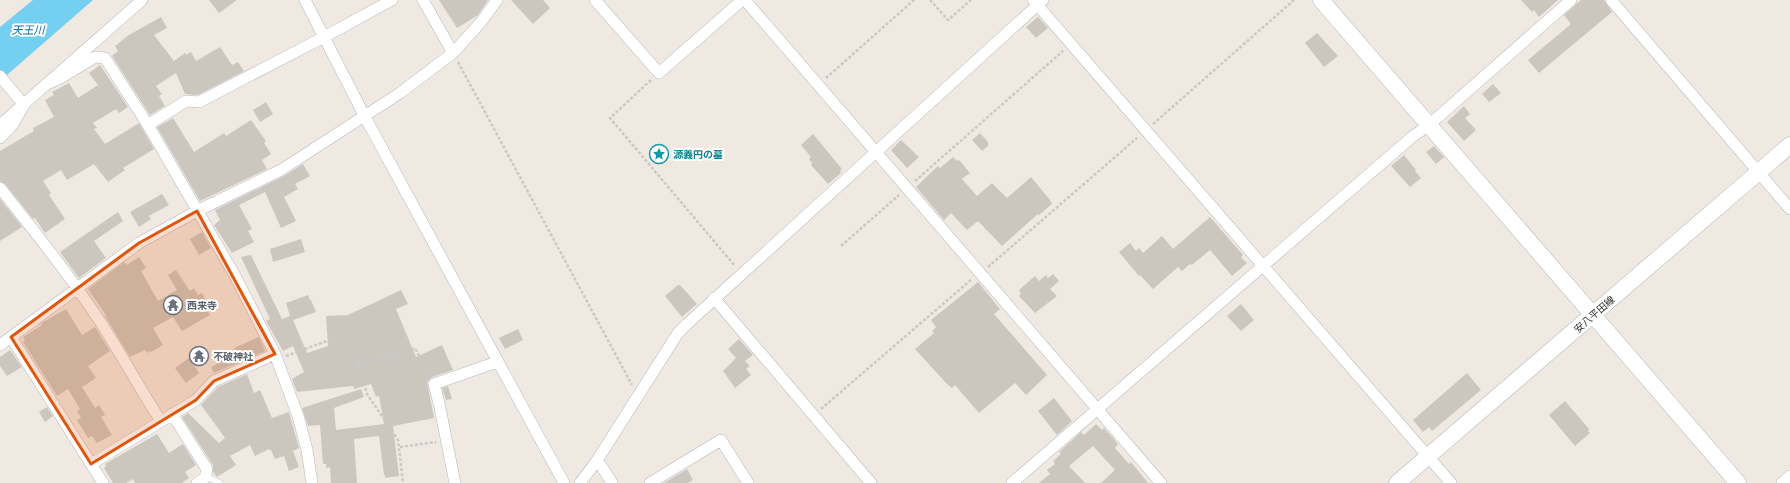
<svg xmlns="http://www.w3.org/2000/svg" width="1790" height="483" font-family="'Varela Round','Noto Sans JP',sans-serif">
	<rect width="100%" height="100%" fill="#efe9e1"/>
	<path fill="#75cff0" d="M33,0H93L0,81V27Z"/>
	<path fill="#cbc7bf" d="M209,0H237L219,13Z
		M439,0H488L478,15L457,28Z
		M511,0H543L550,8L533,24Z
		M1521,0H1558L1539,17L1534,10L1532,12Z
		M1581,0H1604L1612,12L1539,73L1528,60L1571,24L1564,15Z
		M161,17L167,28L154,35L174,61L185,53L186,55L191,52L196,61L220,47L232,65L238,62L244,71L198,95L185,94L176,73L156,86L162,94L159,96L165,106L150,115L112,56L118,51L115,46L129,35Z
		M1038,17L1048,28L1036,38L1026,27Z
		M1317,33L1338,56L1324,67L1305,43Z
		M100,65L128,107L119,113L116,109L93,123L97,128L94,129L105,144L139,123L154,149L123,168L125,170L108,182L94,164L67,180L61,170L43,181L51,193L49,195L65,219L45,233L35,218L33,219L5,184L0,181V151L34,131L33,128L54,117L45,100L54,95L52,92L69,83L78,98L98,85L89,73Z
		M1493,84L1501,93L1489,102L1482,94Z
		M266,102L273,114L260,122L253,110Z
		M1464,106L1470,114L1465,118L1476,130L1464,141L1447,122Z
		M173,118L194,152L224,133L226,136L251,120L266,141L264,143L271,154L262,160L267,169L200,201L157,127Z
		M980,133L988,142V146L982,151L972,140Z
		M813,134L842,169L840,171L841,173L828,184L811,165L812,163L809,159L811,157L801,145Z
		M901,140L919,157L907,168L891,150Z
		M1434,146L1444,157L1436,164L1426,152Z
		M1404,155L1416,170L1415,171L1421,178L1410,187L1391,166Z
		M953,157L957,161L959,160L970,173L962,179L977,196L992,183L1007,198L1031,177L1050,200L1052,204L1039,215L1038,214L1002,246L978,221L967,230L951,213L944,220L916,187L938,166L940,168Z
		M303,164L310,176L295,184L298,189L284,197L296,221L281,228L265,192L239,205L252,229L248,231L254,242L232,253L214,225L220,220L215,210L284,176Z
		M162,194L169,205L149,216L151,219L139,227L130,212Z
		M0,199L22,227L0,241Z
		M118,212L123,221L94,241L106,258L79,278L60,252Z
		M1210,217L1243,255L1241,257L1247,263L1232,276L1210,250L1192,265L1190,264L1182,271L1178,267L1153,289L1140,275L1139,276L1119,252L1130,243L1136,251L1139,248L1143,253L1162,236L1173,249Z
		M202,232L211,248L199,255L190,239Z
		M301,239L305,252L273,262L270,249Z
		M251,255L282,319L290,316L286,303L308,295L310,300H311L316,312L293,320L307,353L328,346L326,316L348,315L401,290L408,304L396,309L416,357L442,345L453,370L432,377L427,382L434,418L393,426L399,476L385,478V475H384L379,436L354,439L357,483H331L330,467L326,468V464H323L320,425L308,426L302,408L361,389L364,397L334,408L336,430L384,424L379,396L376,397L371,384L354,389L353,386L297,392L292,379L304,372L293,346L283,351L266,321L270,319L241,257Z
		M139,257L146,268L141,271L158,301L177,290L168,275L176,270L190,291L194,288L198,295L202,293L209,306L206,308L210,315L182,331L173,317L153,328L163,345L151,352L150,351L147,353L145,350L130,357L105,316L106,315L88,289L124,262L127,265Z
		M1053,274L1059,281L1050,289L1057,296L1035,313L1019,296L1021,294L1019,290L1035,276L1039,281L1046,275L1048,278Z
		M978,282L1000,309L994,314L1047,375L1026,395L1015,383L979,413L955,385L952,388L947,384L915,349L934,333L932,331L936,327L931,320Z
		M678,285H680L697,304L682,317L665,296Z
		M1241,304L1254,320L1241,331L1227,316Z
		M66,309L82,335L95,327L110,351L88,366L96,378L82,387L95,408L99,405L105,415L101,417L112,435L97,443L92,436L88,438L77,420L81,418L77,411L80,409L68,389L57,396L23,342L25,340L23,337L42,325L41,323L45,321Z
		M518,329L523,340L505,349L499,338Z
		M259,337L265,351L214,373L211,367L217,364L216,362L224,359L223,357L236,351L234,348Z
		M739,339L753,355L745,361L750,366L746,369L751,375L735,388L723,371L736,358L728,349Z
		M10,350L22,367L7,376L0,366V357Z
		M189,358L199,373L186,383L175,368Z
		M1467,373L1481,390L1432,431L1429,427L1423,432L1413,420Z
		M247,374L254,393L260,390L272,418L289,412L299,448L293,451L299,467L289,471L284,456L275,459L271,450H269V449L255,456L250,445L230,456L236,465L217,477L213,472V465L182,417L188,413L219,443L225,438L201,405L218,387Z
		M448,386L452,399L446,400L442,388Z
		M1054,398L1072,421L1057,435L1038,411Z
		M1565,401L1589,429L1588,431L1590,433L1575,446L1549,415Z
		M47,407L53,416L45,422L39,412Z
		M1096,424L1102,430L1104,428L1113,438L1118,444L1115,448L1129,464L1131,462L1148,483H1101L1115,470L1093,446L1069,466L1085,483H1039L1050,474L1047,470L1055,464L1053,461L1061,454L1059,452L1081,432L1084,435Z
		M157,434L169,453L183,444L196,465L185,472L189,478L182,483H135L133,479L126,483H113L104,468L106,466L105,464Z
		M687,469L693,480L688,483H664Z"/>
	<g fill="none" stroke-linecap="round" stroke-linejoin="round">
		<defs>
			<path id="lane" d="M205,476L220,483"/>
			<path id="street" d="M305,0L365,117L564,483
				M423,0L453,53
				M595,0L659,73L742,0
				M745,0L1161,483
				M1033,0L1451,483
				M1611,0L1790,209
				M0,76L24,105L13,124L0,138
				M45,85L62,77L95,57L105,58L148,125L234,274L275,354L298,416L307,450L312,483
				M0,125L142,0
				M148,125L186,101L199,102L324,37L392,0
				M0,188C34,231 69,274 99,320C121,353 139,388 161,421
				M714,298L871,483
				M11,337L103,483
				M0,345L139,243L197,211L281,170L400,93L453,53L481,22L497,0
				M172,414L207,469L205,478L197,483
				M596,462L678,333L687,324L1043,0
				M91,464L196,400L214,381L275,354
				M455,483L439,403L434,384L497,362
				M580,483L596,462L602,467L612,483
				M650,483L721,440L748,483
				M1012,483L1412,137L1429,125L1571,0
				M1782,483L1790,476"/>
			<path id="secondary" d="M1321,0L1738,483
				M1397,483L1790,145"/>
		</defs>
		<use href="#lane" stroke="#b4b7c1" stroke-width="6"/>
		<use href="#street" stroke="#b4b7c1" stroke-width="12"/>
		<use href="#secondary" stroke="#b4b7c1" stroke-width="17"/>
		<path stroke="#c9c9c9" stroke-width="2.5" stroke-dasharray="3 2" stroke-linecap="butt" d="M930,0L948,20L971,0
			M458,62L632,385
			M826,78L914,0
			M651,80L610,118L735,266
			M1153,124L1294,0
			M915,181L1063,51
			M841,246L899,195
			M988,267L1137,138
			M286,356L327,341L338,342L358,362L367,394L398,440L403,483
			M358,362L396,355L415,348L429,375
			M821,409L972,279
			M400,447L436,442"/>
		<use href="#lane" stroke="#fff" stroke-width="5.5"/>
		<use href="#street" stroke="#fff" stroke-width="11"/>
		<use href="#secondary" stroke="#fff" stroke-width="16"/>
	</g>
	<path fill="#df570e" fill-opacity="0.2" stroke="#df570e" stroke-width="3" stroke-linejoin="round" d="M197,211L275,354L214,381L196,400L91,464L11,337L139,243Z"/>
	<defs>
		<symbol id="sight-ring" viewBox="-11 -11 22 22"><circle r="9.5" fill="#fff" stroke="#0f9aa8" stroke-width="1.5"/><path d="M0-6L1.8-2.2L6-1.7L2.9 1.2L3.7 5.4L0 3.3L-3.7 5.4L-2.9 1.2L-6-1.7L-1.8-2.2Z" fill="#0f9aa8"/></symbol>
		<symbol id="temple-ring" viewBox="-11 -11 22 22"><circle r="9.5" fill="#fff" stroke="#6b7280" stroke-width="1.5"/><path d="M0-6L5-2H3V0L6.5 2.5H4V6H1.5V3h-3V6H-4V2.5H-6.5L-3 0V-2H-5Z" fill="#6b7280"/></symbol>
	</defs>
	<g fill-rule="evenodd">
		<use href="#sight-ring" x="648" y="143" width="22" height="22"/>
		<use href="#temple-ring" x="162" y="294" width="22" height="22"/>
		<use href="#temple-ring" x="188" y="345" width="22" height="22"/>
	</g>
	<g text-anchor="middle" stroke-width="4" stroke-linejoin="round" paint-order="stroke">
		<g font-size="10" font-weight="bold" fill="#0d838f" stroke="#fff" text-anchor="start">
			<text x="673" y="158">源義円の墓</text>
		</g>
		<g font-size="10" font-weight="bold" fill="#5b616d" stroke="#fff" text-anchor="start">
			<text x="187" y="309">西来寺</text>
			<text x="213" y="360">不破神社</text>
		</g>
		<g font-size="10" fill="#2e2e2e" stroke="#fff">
			<text transform="translate(1594 314) rotate(-41)" y="4">安八平田線</text>
		</g>
		<g font-size="11" font-style="italic" fill="#0d6fa3" stroke="#fff">
			<text x="28" y="34">天王川</text>
		</g>
	</g>
</svg>
